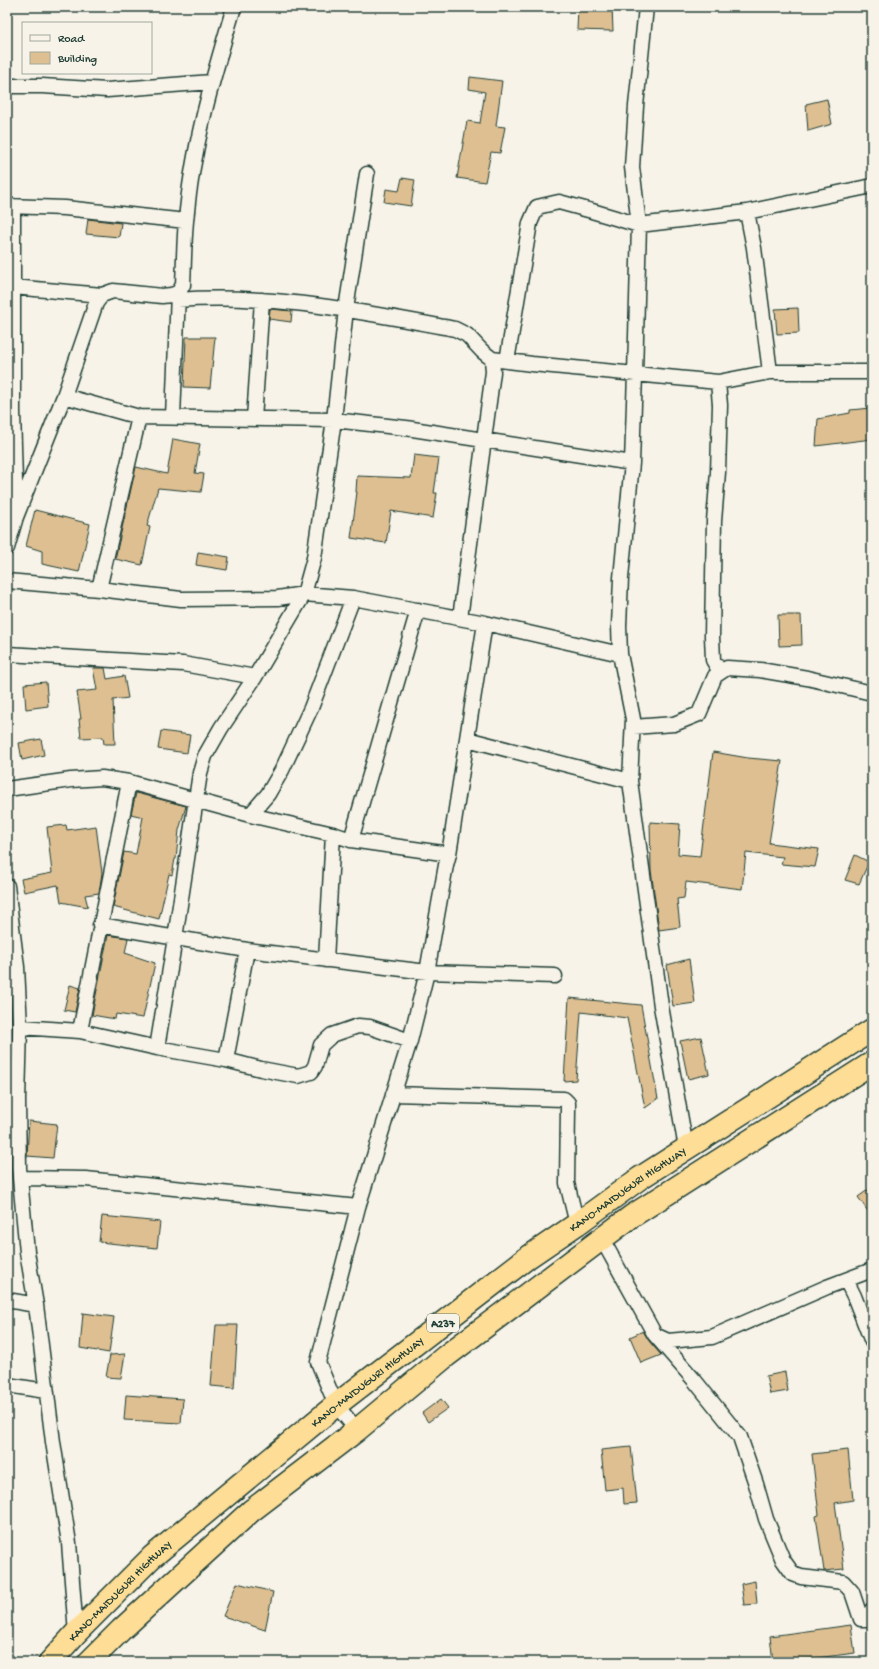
<svg xmlns="http://www.w3.org/2000/svg" width="879" height="1669" font-family="'Gochi Hand',sans-serif">
	<rect width="100%" height="100%" fill="#f7f3e8"/>
	<filter id="ink" filterUnits="userSpaceOnUse"><feTurbulence type="fractalNoise" baseFrequency=".025" numOctaves="2"/><feDisplacementMap in="SourceGraphic" scale="8" xChannelSelector="R" yChannelSelector="G"/><feConvolveMatrix kernelMatrix="1 2 1 2 8 2 1 2 1" color-interpolation-filters="sRGB"/></filter>
	<g filter="url(#ink)">
		<path fill="#debf91" stroke="#1f3d34" d="M578,7H612L613,31L577,30Z
			M470,77L502,81L496,126L505,127L500,153L491,152L485,182L457,178L467,121L480,123L485,92L469,89Z
			M827,99L832,124L808,131L806,104Z
			M402,178L415,180L411,206L384,202L386,189L399,191Z
			M88,219L121,223L119,237L86,234Z
			M798,308L799,333L777,334L775,309Z
			M270,309L292,311L291,322L269,319Z
			M186,337H215L210,388L184,387Z
			M872,408V439L816,446L818,419L850,413V410Z
			M173,439L200,444L195,473L204,474L201,492L158,488L147,526L150,527L142,565L115,559L136,467L167,474Z
			M414,455L439,458L434,493H437L433,518L391,511L386,543L351,538L357,492H356L357,476L411,478Z
			M35,510L90,524L79,572L42,564V551L26,546Z
			M198,552L229,557L227,570L196,565Z
			M778,615H801L802,645L779,646Z
			M93,668H105L107,679L124,676L128,698L113,700L115,744H104L103,737L81,738L79,719H81L77,692L97,690Z
			M46,682L48,706L26,709L24,684Z
			M161,731L190,735L187,753L158,749Z
			M41,739L44,755L22,760L19,743Z
			M713,752L748,758L782,761L769,843L819,849L815,867L781,864L783,857L746,853L742,889L686,882L684,898L677,899L680,927L659,930L651,870L650,822L680,824L678,854L700,856Z
			M136,793L186,806L179,830L176,859H175L172,875L169,874L159,919L113,907L124,852L136,854L143,817L131,814Z
			M66,825L67,830L96,826L102,873L99,893L85,895L88,907L61,902L58,885L24,892L21,879L52,873L47,827Z
			M855,855L869,862L859,884L845,880Z
			M108,935L128,938L125,953L155,963L143,1018L116,1014L115,1019L92,1015Z
			M689,959L695,1003L673,1006L667,965Z
			M70,985L80,988L75,1012L64,1010Z
			M569,998L641,1005L658,1099L645,1108L627,1018L581,1012L576,1080L564,1081Z
			M701,1037L709,1074L688,1079L680,1041Z
			M29,1121L57,1124L53,1158L27,1156Z
			M872,1187V1217L858,1197Z
			M102,1216L160,1222L157,1248L99,1242Z
			M83,1313L114,1317L109,1353L80,1348Z
			M216,1325H238L234,1388L211,1386Z
			M643,1331L649,1341L661,1355L641,1363L630,1337Z
			M125,1354L121,1378L106,1377L110,1355Z
			M785,1372L788,1391L770,1394L766,1376Z
			M126,1395L183,1399L181,1423L124,1420Z
			M441,1399L448,1408L428,1422L422,1413Z
			M631,1447L637,1503L624,1504L623,1488L605,1490L601,1450Z
			M848,1450L853,1500L835,1503L844,1569L824,1571L816,1516L819,1515L812,1454Z
			M755,1581L757,1604L744,1605L741,1584Z
			M237,1583L273,1592L265,1630L223,1616Z
			M851,1625L855,1653L786,1662H773L770,1636Z"/>
		<g fill="none" stroke-linecap="round" stroke-linejoin="round">
			<defs>
				<path id="street" d="M646,7L636,106L632,167L639,225L635,374L632,463L621,578L619,626L620,654L633,719L630,781L661,1006L686,1148
					M7,86H42L107,90L212,82
					M7,206L65,208L186,221
					M13,206V411L16,517
					M747,212L754,248L770,372
					M13,287L102,295L113,291L162,296L171,295L178,293L183,285C184,264 184,242 186,221C192,148 213,77 234,7
					M177,300C271,293 363,312 455,329L467,335L482,351L492,359L532,364L718,382L770,372H872
					M507,361L530,223L537,207L559,202L592,211L639,225L747,212L872,186
					M718,382L720,405L718,472L714,521L712,636L713,660L720,672
					M64,396L139,417L334,420L406,428L632,463
					M173,417L178,293
					M254,419L262,300
					M7,548L16,517L64,396L96,303L102,295
					M7,581L99,589L181,599L278,598L304,594L353,598L485,623L620,654
					M99,589L139,417
					M460,618L493,372L492,359
					M7,654L183,664L255,677
					M633,727L674,724L699,714L715,676L727,668L760,670L807,678L872,693
					M467,739L630,781
					M7,789L71,780L102,778L129,782L250,815L333,834L351,840L449,854
					M250,815L268,794L282,770L311,708L353,598
					M351,840L418,610
					M7,886L17,967L20,1027L18,1100L19,1168L27,1252L36,1305L53,1442L69,1543L76,1633
					M100,925L247,950L427,972L555,976
					M326,960L333,834
					M20,1027L80,1031L157,1048L226,1060L261,1069L298,1076L311,1072L315,1066L321,1045L332,1035L358,1026L370,1027L410,1041
					M80,1031L129,782
					M157,1048L175,938L200,773L205,756L221,728L255,677L304,594L314,558L334,420L346,309L367,174
					M226,1060L247,950
					M393,1094L564,1099L568,1103V1109L567,1183L577,1224
					M20,1178L86,1179L358,1207
					M602,1239L655,1335L668,1341L712,1337L827,1287L872,1270
					M846,1280L854,1296L872,1342
					M7,1300L36,1305
					M655,1335L695,1381L740,1437L756,1484L766,1519L783,1560L793,1574L801,1577L843,1582L852,1592L861,1619H867L872,1610
					M7,1385L46,1391
					M357,1430L336,1405L318,1362L358,1207L410,1041L427,972L446,865L449,854L485,623"/>
				<g id="highway">
					<path id="s1" d="M50,1662L76,1633L152,1557L336,1405L527,1258L577,1224L640,1178L872,1030"/>
					<path d="M89,1662L121,1630L251,1511L357,1430L446,1356L632,1216L872,1063"/>
				</g>
			</defs>
			<use href="#street" stroke="#1f3d34" stroke-width="17"/>
			<use href="#highway" stroke="#1f3d34" stroke-width="25"/>
			<use href="#street" stroke="#f7f3e8" stroke-width="14"/>
			<use href="#highway" stroke="#fede96" stroke-width="22"/>
		</g>
	</g>
	<g text-anchor="middle" stroke-width="3" stroke-linejoin="round" paint-order="stroke">
		<rect fill="#f7f3e8" stroke="#60746a" stroke-width="1" x="427" y="1314" width="32" height="18" rx="3"/>
		<g font-size="11" font-weight="bold" fill="#1f3d34">
			<text x="443" y="1327">A237</text>
		</g>
		<g font-size="12" fill="#1f3d34" stroke="#f7f3e8">
			<text dy="4" stroke="none"><textPath href="#s1" startOffset="748">KANO-MAIDUGURI HIGHWAY</textPath></text>
			<text dy="4" stroke="none"><textPath href="#s1" startOffset="424">KANO-MAIDUGURI HIGHWAY</textPath></text>
			<text dy="4" stroke="none"><textPath href="#s1" startOffset="100">KANO-MAIDUGURI HIGHWAY</textPath></text>
		</g>
	</g>
	<rect width="879" height="1669" fill="none" stroke="#f7f3e8" stroke-width="24"/>
	<rect x="12" y="12" width="855" height="1645" fill="none" stroke="#1f3d34" stroke-width="1.5" filter="url(#ink)"/>
	<rect x="22" y="22" width="130" height="52" fill="#f7f3e8" stroke="#a1aaa0"/>
	<rect x="30" y="35" width="20" height="6" fill="#f7f3e8" stroke="#a1aaa0"/>
	<text x="58" y="42" font-size="12" fill="#1f3d34">Road</text>
	<rect x="30" y="52" width="20" height="12" fill="#debf91" stroke="#a1aaa0"/>
	<text x="58" y="62" font-size="12" fill="#1f3d34">Building</text>
</svg>
